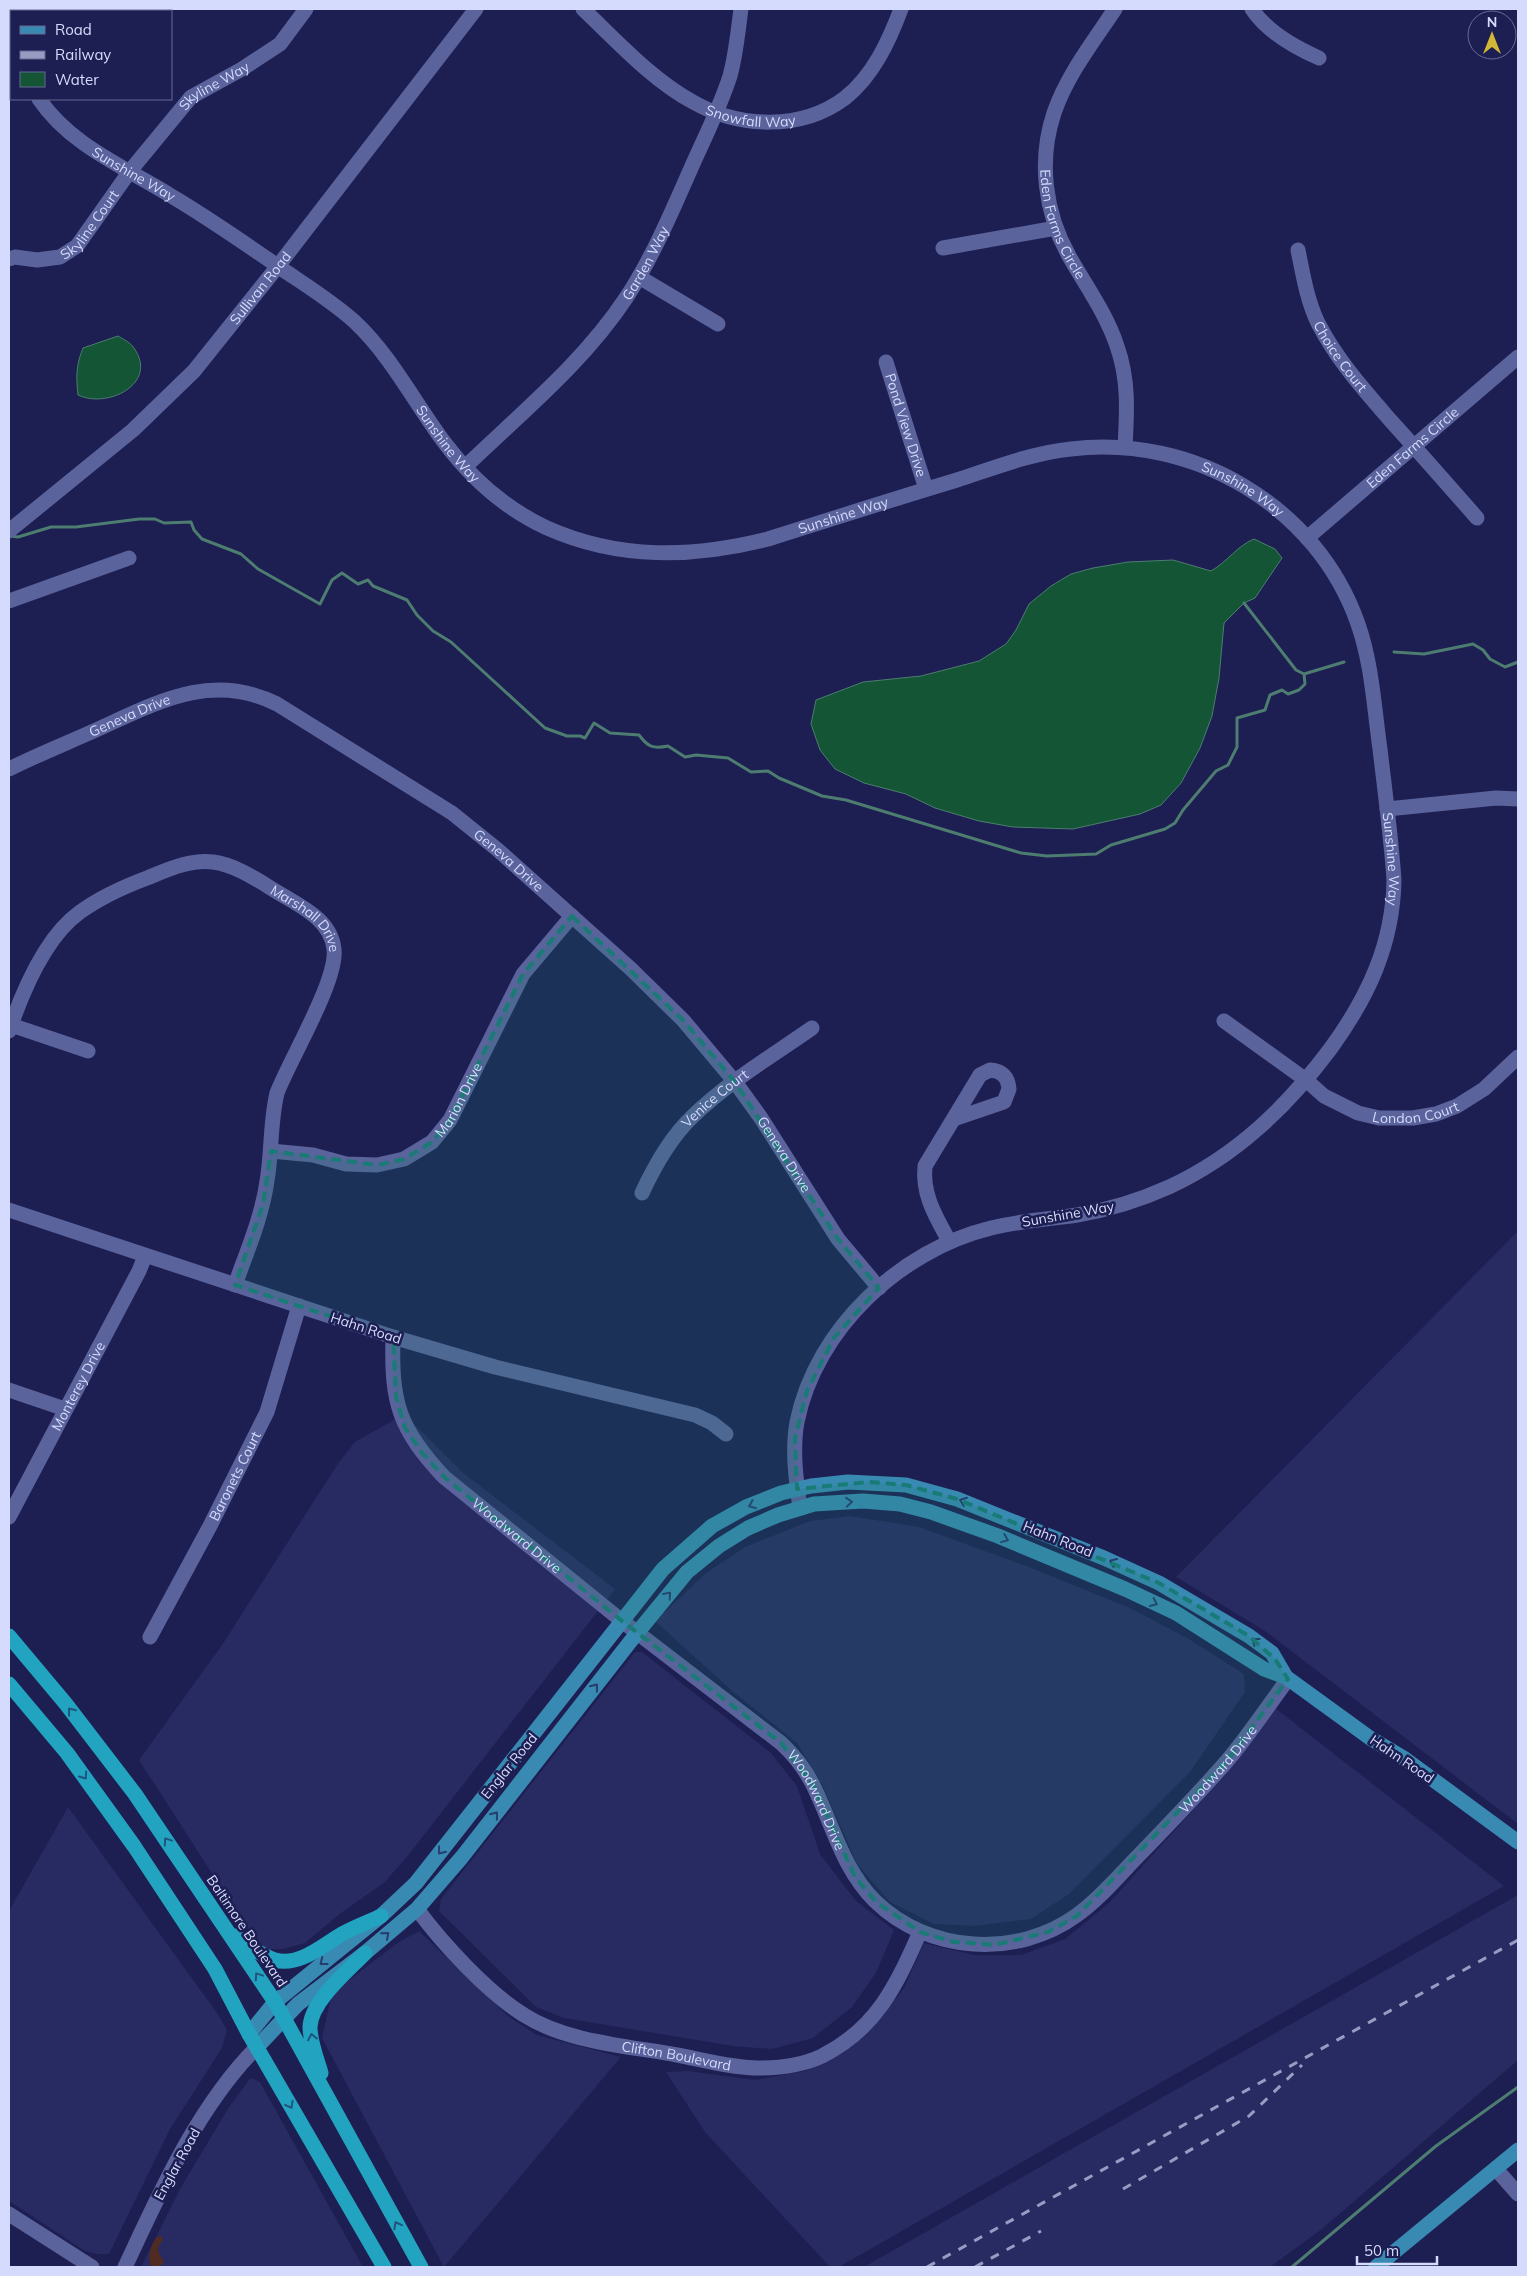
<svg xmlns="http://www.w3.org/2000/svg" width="1527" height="2276" font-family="Mulish,sans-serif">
	<rect width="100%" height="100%" fill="#1d1e51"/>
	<path fill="#282a62" d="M1518,1231V1824L1265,1631L1176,1577Z
		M404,1414L462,1472L615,1589L410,1853L385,1882L341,1913L305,1943L283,1949H266L253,1937L139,1760L222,1645L339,1462L355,1442Z
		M850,1516L919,1527L1029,1567L1130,1608L1189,1639L1244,1674L1245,1692L1190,1772L1069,1894L1031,1919L974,1926L934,1924L890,1902L857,1864L822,1784L797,1743L731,1690L655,1621L706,1573L745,1547L810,1521Z
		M635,1652H642L771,1753L797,1786L820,1854L856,1901L894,1930L876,1973L852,2007L813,2038L772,2049L733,2046L564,2018L536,2007L439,1911L441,1899Z
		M1275,1708L1504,1886L839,2267H830L705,2132L666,2072L688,2071L755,2080L805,2071L844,2049L877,2022L904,1988L924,1943L974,1955H1021L1065,1939L1109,1903L1202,1800Z
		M68,1807L217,2013L227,2030L222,2048L170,2129L109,2254H96L85,2251L9,2201V1911Z
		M1518,1895V2060L1322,2229L1270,2267H864Z
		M419,1931L509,2017L537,2035L621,2057L444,2267L322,2038L332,1993L396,1944Z
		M252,2078L260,2082L363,2267H141L181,2187L229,2107L249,2080Z"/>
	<path fill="#502b21" d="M161,2236L163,2240L159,2245L158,2251L164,2262L159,2267H152C146,2259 151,2244 157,2237Z"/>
	<path fill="#135534" stroke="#4d7d70" d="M118,336C123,339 131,343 134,348C159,384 107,409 78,395C76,377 76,365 83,348Z
		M1254,539L1275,549L1282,558L1255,598L1244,603L1224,623L1219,678L1212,716L1200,748L1181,783L1161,805L1140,814L1073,829L1013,827L979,821L935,808L906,794L864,783L835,769L820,750L811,724L816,700L863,682L921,676L979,661L1006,644L1016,630L1029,604L1051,586L1071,574L1093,568L1128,562L1173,560L1211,571C1227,562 1237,546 1254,539Z"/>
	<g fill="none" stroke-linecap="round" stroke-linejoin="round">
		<path stroke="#4d7d70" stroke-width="3" d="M10,536L18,537L51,527H76L139,519H155L164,523L191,522L194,530L202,539L241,554L258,569L320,604L332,580L342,573L358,584L368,580L373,586L407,600L417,615L433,631L451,642L545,728L567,736H580L585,738L594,723L610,733L639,735C648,747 653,749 668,746L685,757L696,755L728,758L751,772L768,771L779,778L822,796L846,800L1021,853L1047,856L1096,854L1111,845L1165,829L1175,823L1183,810L1216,771L1228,765L1237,747V718L1265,710L1270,695L1282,690L1288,694L1299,690L1305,684L1304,674L1344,662
			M1244,603L1296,670L1304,674
			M1394,652L1424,654L1473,644L1483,650L1490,659L1505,667L1518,662
			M1292,2267L1436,2146L1518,2087"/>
		<g stroke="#5b639c" stroke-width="15">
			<path id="s1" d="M583,9C617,41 651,79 693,102C739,128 801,131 845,98C873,76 889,41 901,9"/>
			<path id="s2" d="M1115,9C1093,42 1067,75 1054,113C1038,161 1045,213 1069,256C1086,286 1106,313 1117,346C1129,380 1127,412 1125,447"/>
			<path d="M1252,9C1267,32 1294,47 1319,58"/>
			<path d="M51,11L62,9"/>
			<path d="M9,17H11"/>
			<path id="s3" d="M39,99C71,146 125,167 173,197C210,219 246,244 282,269C307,286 333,302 355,322C392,357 414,402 444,442C471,478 506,509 547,528C619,560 693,558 768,539C831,519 894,499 957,480C994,468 1032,453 1071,449C1193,434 1317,506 1358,624C1372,664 1374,707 1380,749C1385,792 1391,836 1394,880C1393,944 1368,997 1331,1048C1287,1107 1236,1156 1169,1187C1140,1200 1108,1210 1077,1215C1049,1219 1019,1221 991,1228C901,1250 816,1328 797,1422C792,1450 796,1480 800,1508"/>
			<path d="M943,248L1056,228"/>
			<path id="s4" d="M1298,250C1303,275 1307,300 1318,323C1337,360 1364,390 1391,421C1420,453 1448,485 1477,518"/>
			<path id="s5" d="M9,259L15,257L37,260L60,257L77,246L130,171L191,97L242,69L280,44L306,9"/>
			<path d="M639,277L718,324"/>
			<path id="s6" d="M886,362L926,489"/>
			<path id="s7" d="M465,467C521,413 583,363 626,298C653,257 672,211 692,166C705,137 720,107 730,76C736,54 738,31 741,9"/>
			<path id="s8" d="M9,531L133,430L194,371L278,266L476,9"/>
			<path id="s9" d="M1307,538L1518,357"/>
			<path d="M9,601L129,558"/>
			<path id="s10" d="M9,769C37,755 67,743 96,730C156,703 211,671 277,704L452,813L498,850L631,969L683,1020L735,1082L761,1118L838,1239L879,1288"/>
			<path d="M1387,809L1496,798L1518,799"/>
			<path id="s11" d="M1224,1021L1306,1080L1324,1096L1358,1113L1379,1118H1413L1436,1114L1457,1106L1484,1089L1518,1057"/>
			<path d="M11,1025L88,1051"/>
			<path id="s12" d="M9,1031C22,993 45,937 80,912C101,897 123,887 147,878C167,870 190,859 213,862C238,865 263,884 284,896C306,909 331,922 334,949C338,980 290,1059 277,1093C270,1122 272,1152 267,1181C262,1217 247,1251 235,1285"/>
			<path id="s13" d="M271,1151L313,1155L346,1164L377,1165L404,1159L432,1142L450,1120L523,974L572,916"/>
			<path id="s14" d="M642,1193C655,1165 670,1138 692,1117C728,1082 772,1056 812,1028"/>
			<path d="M9,1210L393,1337L495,1367L695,1415L712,1423L726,1434"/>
			<path d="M949,1241C936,1217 922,1195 925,1166L980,1075L990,1070C1002,1071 1008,1077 1009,1089L1004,1102L954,1119"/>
			<path id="s15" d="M393,1337C391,1403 399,1429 444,1477L622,1621L781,1743C794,1755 805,1769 813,1785C833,1825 842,1868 875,1901C928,1953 1017,1959 1077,1915C1101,1898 1121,1873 1142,1852C1171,1822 1200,1792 1227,1761C1249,1735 1268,1706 1288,1679"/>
			<path d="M9,1390L65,1409"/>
			<path id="s16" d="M9,1517L139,1271L145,1256"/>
			<path id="s17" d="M150,1637L210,1526L267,1412L299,1306"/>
			<path id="s18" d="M417,1909C442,1943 488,1993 524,2015C566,2042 628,2046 677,2055C704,2060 732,2068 759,2068C780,2068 803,2065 822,2056C877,2028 896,1986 920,1932"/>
			<path d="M1496,2169L1518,2194"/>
			<path d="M9,2214L92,2267"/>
			<path d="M125,2267C160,2192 198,2106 257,2047"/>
		</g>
		<path stroke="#398ab2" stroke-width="15" d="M249,2034L275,2002L381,1916L416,1883L663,1569L712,1526L746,1507L781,1493L811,1486L848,1482L906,1485L957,1499L1104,1558L1159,1583L1249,1636L1272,1653L1286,1677
			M257,2047L298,2004L365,1953L417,1909L462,1857L637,1633L687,1572L719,1546L748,1528L778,1515L814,1504L863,1501L900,1504L931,1512L998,1536L1125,1589L1176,1613L1264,1669L1286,1677L1370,1738L1405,1759L1518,1842
			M1376,2267L1518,2150"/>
		<path stroke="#22a4c0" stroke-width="15" d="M9,1636L66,1704L135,1794L275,2002L421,2267
			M9,1684L67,1753L134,1846L215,1969L249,2034L384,2267
			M235,1936C248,1945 260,1955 275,1960C299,1967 323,1945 342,1934C354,1927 368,1922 381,1916
			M321,2073C317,2059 310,2042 310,2027C311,2001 348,1971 365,1953"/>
		<path stroke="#989cc3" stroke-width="3" stroke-dasharray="9 9" stroke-linecap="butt" d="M1123,2189L1249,2116L1302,2065
			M927,2267L1518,1940
			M975,2267L1041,2231"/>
	</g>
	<defs><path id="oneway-chevron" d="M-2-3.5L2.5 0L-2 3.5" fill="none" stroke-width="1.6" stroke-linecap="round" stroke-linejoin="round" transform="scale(1.25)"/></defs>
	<g stroke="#253e6e">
		<use href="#oneway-chevron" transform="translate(963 1501) rotate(-159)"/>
		<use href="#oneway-chevron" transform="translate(849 1502) rotate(-5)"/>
		<use href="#oneway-chevron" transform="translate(752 1505) rotate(158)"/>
		<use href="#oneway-chevron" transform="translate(1005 1539) rotate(22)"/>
		<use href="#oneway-chevron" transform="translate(1113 1562) rotate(-157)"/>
		<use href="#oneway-chevron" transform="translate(668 1595) rotate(-49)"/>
		<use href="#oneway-chevron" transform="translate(1154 1603) rotate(25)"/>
		<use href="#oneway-chevron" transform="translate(1255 1641) rotate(-143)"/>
		<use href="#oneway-chevron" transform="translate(595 1687) rotate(-52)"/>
		<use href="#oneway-chevron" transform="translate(495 1815) rotate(-52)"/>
		<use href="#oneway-chevron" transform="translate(441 1851) rotate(128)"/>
		<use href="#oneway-chevron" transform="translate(386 1935) rotate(-41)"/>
		<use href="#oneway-chevron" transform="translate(323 1962) rotate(142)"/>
	</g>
	<g stroke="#1f547d">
		<use href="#oneway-chevron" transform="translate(71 1711) rotate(-128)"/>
		<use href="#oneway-chevron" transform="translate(84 1776) rotate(55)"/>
		<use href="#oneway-chevron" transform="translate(167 1841) rotate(-124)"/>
		<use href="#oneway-chevron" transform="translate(258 1976) rotate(-124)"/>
		<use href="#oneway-chevron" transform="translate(312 2037) rotate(-101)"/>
		<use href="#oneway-chevron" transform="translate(290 2105) rotate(61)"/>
		<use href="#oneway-chevron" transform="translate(397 2225) rotate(-119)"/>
	</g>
	<path fill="#197b75" fill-opacity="0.2" stroke="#197b75" stroke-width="4" stroke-dasharray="10 6" stroke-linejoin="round" d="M572,916L683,1020L735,1082L838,1239L879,1288L834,1338L807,1391L795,1439L797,1489L869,1482L906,1485L957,1499L1159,1583L1249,1636L1275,1659L1288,1679L1228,1760L1077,1916L1048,1932L995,1945L954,1942L920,1932L876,1902L855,1877L813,1785L781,1743L622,1621L444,1477L422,1453L405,1428L396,1397L393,1337L235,1285L263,1204L271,1151L377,1165L404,1159L432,1142L450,1120L523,974Z"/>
	<g text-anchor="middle" stroke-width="5" stroke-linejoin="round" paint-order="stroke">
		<g font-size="14" fill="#d5dbfc" stroke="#1d1e51">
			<text dy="5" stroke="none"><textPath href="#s5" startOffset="285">Skyline Way</textPath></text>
			<text dy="5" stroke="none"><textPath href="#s1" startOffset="205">Snowfall Way</textPath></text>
			<text dy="5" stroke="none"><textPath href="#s3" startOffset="122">Sunshine Way</textPath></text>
			<text dy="5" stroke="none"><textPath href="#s5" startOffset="96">Skyline Court</textPath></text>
			<text dy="5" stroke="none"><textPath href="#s2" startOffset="236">Eden Farms Circle</textPath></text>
			<text dy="5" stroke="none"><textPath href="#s7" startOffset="274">Garden Way</textPath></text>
			<text dy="5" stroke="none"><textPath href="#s8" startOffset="351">Sullivan Road</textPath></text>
			<text dy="5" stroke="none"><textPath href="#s4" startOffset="116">Choice Court</textPath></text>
			<text dy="5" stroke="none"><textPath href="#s6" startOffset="66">Pond View Drive</textPath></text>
			<text dy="5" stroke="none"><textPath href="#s3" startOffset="542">Sunshine Way</textPath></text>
			<text dy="5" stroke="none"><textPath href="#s9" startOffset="139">Eden Farms Circle</textPath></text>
			<text dy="5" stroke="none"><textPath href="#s3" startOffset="1396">Sunshine Way</textPath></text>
			<text dy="5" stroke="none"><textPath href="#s3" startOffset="978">Sunshine Way</textPath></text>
			<text dy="5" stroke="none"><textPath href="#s10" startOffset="132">Geneva Drive</textPath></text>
			<text dy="5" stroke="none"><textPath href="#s3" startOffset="1816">Sunshine Way</textPath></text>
			<text dy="5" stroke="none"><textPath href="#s10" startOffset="566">Geneva Drive</textPath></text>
			<text dy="5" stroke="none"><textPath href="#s12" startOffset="396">Marshall Drive</textPath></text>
			<text dy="5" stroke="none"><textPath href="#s13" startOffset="218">Marion Drive</textPath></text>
			<text dy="5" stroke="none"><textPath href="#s14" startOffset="121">Venice Court</textPath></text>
			<text dy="5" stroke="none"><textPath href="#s11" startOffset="222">London Court</textPath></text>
			<text dy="5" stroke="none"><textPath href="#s10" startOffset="971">Geneva Drive</textPath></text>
			<text transform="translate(1068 1214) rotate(-10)" y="5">Sunshine Way</text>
			<text transform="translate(366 1328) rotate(18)" y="5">Hahn Road</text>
			<text dy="5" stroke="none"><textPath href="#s16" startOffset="148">Monterey Drive</textPath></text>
			<text dy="5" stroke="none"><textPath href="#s17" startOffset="182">Baronets Court</textPath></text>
			<text dy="5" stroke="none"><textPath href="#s15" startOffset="248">Woodward Drive</textPath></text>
			<text transform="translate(1058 1539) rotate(22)" y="5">Hahn Road</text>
			<text transform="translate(1402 1759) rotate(34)" y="5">Hahn Road</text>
			<text transform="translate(509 1766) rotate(-51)" y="5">Englar Road</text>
			<text dy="5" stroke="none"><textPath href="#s15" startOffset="1192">Woodward Drive</textPath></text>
			<text dy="5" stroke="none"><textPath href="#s15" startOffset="652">Woodward Drive</textPath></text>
			<text transform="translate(247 1931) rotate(56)" y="5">Baltimore Boulevard</text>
			<text dy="5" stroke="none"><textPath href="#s18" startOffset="310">Clifton Boulevard</textPath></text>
			<text transform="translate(177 2164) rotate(-61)" y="5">Englar Road</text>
		</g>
	</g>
	<rect width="1527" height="2276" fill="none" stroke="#d5dbfc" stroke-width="20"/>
	<rect x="10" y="10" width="162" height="90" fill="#1d1e51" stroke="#676a95"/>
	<rect x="20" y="26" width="25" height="8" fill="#398ab2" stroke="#676a95"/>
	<text x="55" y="35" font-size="15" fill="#d5dbfc">Road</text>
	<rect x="20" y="51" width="25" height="8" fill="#989cc3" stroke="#676a95"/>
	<text x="55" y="60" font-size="15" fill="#d5dbfc">Railway</text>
	<rect x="20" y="72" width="25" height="15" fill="#135534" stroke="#676a95"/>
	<text x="55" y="85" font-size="15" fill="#d5dbfc">Water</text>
	<g transform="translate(1492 35)"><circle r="24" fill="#1d1e51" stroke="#676a95"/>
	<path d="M0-4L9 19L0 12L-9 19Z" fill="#d2b736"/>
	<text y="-8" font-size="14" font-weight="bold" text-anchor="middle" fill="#d5dbfc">N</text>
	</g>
	<path d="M1357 2256v8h80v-8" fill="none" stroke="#d5dbfc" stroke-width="2.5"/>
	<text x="1364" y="2256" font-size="15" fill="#d5dbfc" stroke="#1d1e51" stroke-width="4" paint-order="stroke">50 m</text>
</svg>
